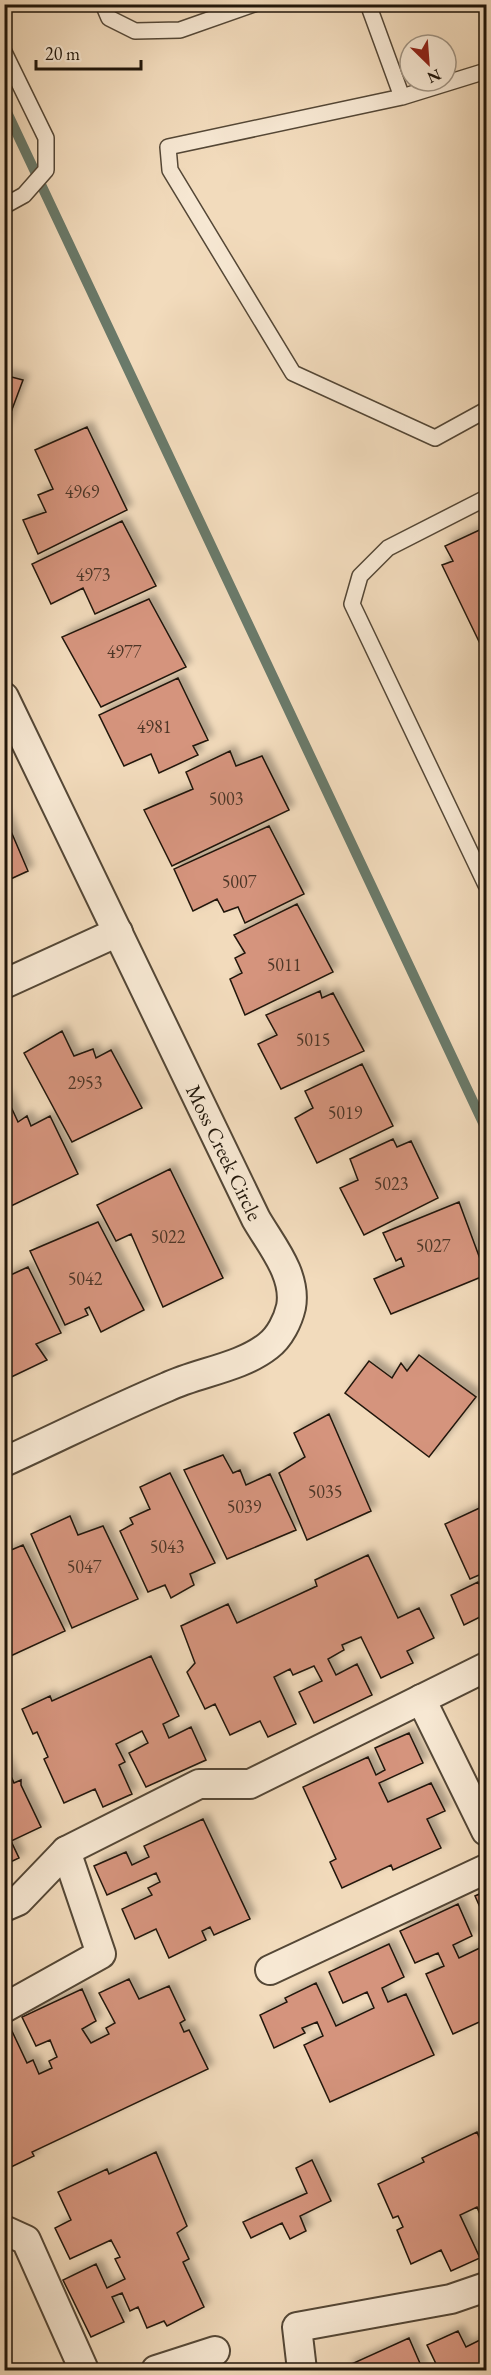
<svg xmlns="http://www.w3.org/2000/svg" width="491" height="2375" font-family="'EB Garamond',serif">
	<defs>
		<filter id="shadow"><feDropShadow dx="5.5" dy="-5.5" stdDeviation="3" flood-color="#0004"/></filter>
	</defs>
	<rect width="100%" height="100%" fill="#f2dbbc"/>
	<filter id="stains"><feTurbulence type="fractalNoise" baseFrequency=".00333" numOctaves="4"/><feColorMatrix values="0 0 0 0 .2 0 0 0 0 .09 0 0 0 0 .02 0 0 0 .5 -.17"/></filter>
	<radialGradient id="worn" r=".72"><stop offset=".6" stop-color="#630" stop-opacity="0"/><stop offset="1" stop-color="#630" stop-opacity=".3"/></radialGradient>
	<g fill="none" stroke-linecap="round" stroke-linejoin="round">
		<path stroke="#6a7a6a" stroke-width="10" d="M4,106L486,1129"/>
	</g>
	<path fill="#d5947d" stroke="#20160a" stroke-width="1.5" filter="url(#shadow)" d="M4,375L23,380L4,431Z
		M87,427L127,510L38,554L23,520L46,512L38,495L53,489L35,450Z
		M122,521L156,586L95,614L83,588L51,604L32,564Z
		M486,527V656L442,565L453,561L445,546Z
		M149,599L186,667L101,707L62,637Z
		M178,678L208,740L193,746L198,755L159,773L151,754L124,766L99,715Z
		M230,751L236,766L262,756L289,810L172,866L144,810L193,789L186,772Z
		M4,815L28,871L4,882Z
		M269,826L304,894L245,923L238,907L224,912L217,899L193,911L174,869Z
		M297,904L333,972L245,1015L230,979L242,973L235,958L245,953L234,935Z
		M320,991L322,998L333,993L364,1051L281,1089L258,1044L277,1035L266,1015Z
		M62,1031L74,1056L93,1049L96,1058L111,1050L142,1108L72,1142L24,1053Z
		M362,1064L393,1126L317,1163L295,1118L313,1108L305,1091Z
		M6,1096L18,1122L27,1116L31,1126L50,1116L78,1174L11,1206L4,1193V1097Z
		M393,1139L397,1147L411,1141L438,1198L364,1235L340,1188L358,1180L350,1159Z
		M170,1169L223,1278L163,1307L131,1234L116,1241L97,1205Z
		M459,1202L486,1275L391,1314L374,1279L404,1266L401,1258L396,1261L383,1233Z
		M98,1222L144,1310L101,1332L89,1307L85,1309L88,1315L65,1325L30,1251Z
		M28,1267L61,1333L36,1344L47,1360L5,1380L4,1278Z
		M419,1355L476,1397L429,1457L345,1393L369,1361L392,1378L401,1363L407,1371Z
		M329,1414L371,1511L307,1540L279,1473L305,1457L294,1433Z
		M223,1455L233,1473L240,1470L246,1485L270,1474L296,1530L227,1559L184,1470Z
		M170,1473L215,1563L190,1574L194,1585L171,1598L165,1585L148,1592L120,1531L133,1524L130,1518L150,1509L140,1487Z
		M486,1505V1572L470,1579L445,1524Z
		M70,1516L78,1535L103,1526L138,1599L72,1628L31,1534Z
		M23,1545L65,1631L4,1659V1553Z
		M368,1555L398,1618L419,1608L434,1638L407,1651L413,1663L381,1678L361,1637L342,1645L344,1650L328,1659L336,1675L357,1664L372,1695L314,1723L299,1692L322,1681L314,1666L293,1675L290,1669L274,1677L296,1724L268,1737L260,1721L230,1735L215,1704L205,1709L187,1672L195,1663L181,1626L228,1604L237,1623L317,1586L315,1580Z
		M478,1582L483,1592L486,1590V1614L464,1625L451,1595Z
		M151,1656L179,1716L163,1724L169,1738L191,1727L206,1760L146,1787L129,1753L148,1743L142,1731L116,1744L125,1762L119,1765L132,1794L103,1807L95,1789L64,1803L44,1759L48,1757L37,1732L33,1734L22,1709L50,1696L52,1701Z
		M409,1733L423,1763L379,1783L388,1802L431,1783L445,1811L427,1819L441,1848L393,1870L391,1865L342,1888L330,1862L336,1859L303,1787L368,1757L376,1775L385,1770L375,1748Z
		M4,1760L14,1783L21,1780V1785L41,1827L11,1841L19,1858L4,1865Z
		M203,1819L250,1919L214,1935L210,1927L202,1931L206,1940L169,1958L156,1929L135,1939L122,1909L152,1895L148,1888L160,1882L156,1873L107,1895L94,1866L126,1852L132,1865L149,1857L144,1846Z
		M486,1891V1921L475,1896Z
		M458,1904L472,1936L453,1945L459,1958L486,1945V2019L453,2034L426,1974L444,1966L438,1953L415,1963L400,1931Z
		M389,1944L404,1977L382,1988L388,2002L406,1994L434,2055L330,2102L304,2045L323,2036L317,2022L302,2028L305,2033L274,2048L260,2015L287,2002L285,1998L316,1983L336,2026L374,2008L367,1992L343,2003L329,1972Z
		M129,1979L139,1999L169,1986L185,2020L180,2023L184,2032L189,2030L208,2069L32,2152L34,2156L9,2168L4,2158V2033L11,2029L27,2063L33,2060L39,2074L52,2068L49,2061L57,2057L50,2040L36,2046L22,2017L82,1989L96,2021L82,2029L91,2043L109,2034L106,2028L115,2023L99,1993Z
		M477,2132L486,2154V2201L485,2202L486,2229L477,2207L460,2215L480,2258L451,2271L441,2250L411,2264L397,2230L403,2227L398,2216L393,2218L378,2184L424,2162L422,2158Z
		M156,2152L187,2226L177,2233L189,2259L183,2262L204,2307L167,2326L164,2321L147,2328L138,2307L130,2311L122,2293L112,2297L124,2322L91,2337L63,2280L96,2264L107,2288L125,2279L115,2259L120,2257L111,2240L70,2259L55,2228L71,2220L58,2192L107,2169L109,2174Z
		M312,2160L331,2201L300,2216L306,2231L290,2239L282,2223L251,2238L243,2222L307,2193L296,2168Z
		M458,2331L466,2347L486,2337V2370H439L427,2345Z
		M409,2338L422,2368L416,2370H349L347,2366Z"/>
	<g fill="none" stroke-linecap="round" stroke-linejoin="round">
		<defs>
			<path id="service" d="M103,4L109,18L135,31L180,30L254,4
				M368,4L402,97L486,71
				M4,52L46,138V170L24,195L4,206
				M402,97L168,147L170,170L293,373L435,438L486,410
				M486,498L388,548L360,576L352,604L486,885"/>
			<g id="minor">
				<path id="s1" d="M4,697L256,1219C271,1245 297,1275 291,1307C288,1320 280,1337 268,1346C240,1368 199,1372 167,1387C112,1410 59,1437 4,1462"/>
				<path d="M4,984L118,932"/>
				<path d="M421,1699L486,1831"/>
				<path d="M4,1907L18,1901L66,1851L199,1784H250L486,1667"/>
				<path d="M270,1970L486,1869"/>
				<path d="M4,2008L101,1954L66,1851"/>
				<path d="M4,2230L26,2240L84,2370"/>
				<path d="M156,2370L215,2351"/>
				<path d="M302,2370L297,2327L451,2299L486,2287"/>
			</g>
		</defs>
		<use href="#service" stroke="#544736" stroke-width="18"/>
		<use href="#minor" stroke="#544736" stroke-width="32"/>
		<use href="#service" stroke="#f7e8d3" stroke-width="15"/>
		<use href="#minor" stroke="#f7e8d3" stroke-width="28"/>
	</g>
	<g text-anchor="middle" stroke-width="4.5" stroke-linejoin="round" paint-order="stroke">
		<g font-size="18" fill="#4d3627">
			<text x="82" y="498">4969</text>
			<text x="93" y="581">4973</text>
			<text x="124" y="658">4977</text>
			<text x="154" y="733">4981</text>
			<text x="226" y="805">5003</text>
			<text x="239" y="888">5007</text>
			<text x="284" y="971">5011</text>
			<text x="313" y="1046">5015</text>
			<text x="85" y="1089">2953</text>
			<text x="345" y="1119">5019</text>
			<text x="391" y="1190">5023</text>
			<text x="168" y="1243">5022</text>
			<text x="433" y="1252">5027</text>
			<text x="85" y="1285">5042</text>
			<text x="325" y="1498">5035</text>
			<text x="244" y="1513">5039</text>
			<text x="167" y="1553">5043</text>
			<text x="84" y="1573">5047</text>
		</g>
		<g font-size="21" fill="#20160a" stroke="#f7e8d3">
			<text dy="7" stroke="none"><textPath href="#s1" startOffset="506">Moss Creek Circle</textPath></text>
		</g>
	</g>
	<rect width="491" height="2375" fill="none" stroke="#f2dbbc" stroke-width="24"/>
	<rect x="6" y="6" width="479" height="2363" fill="none" stroke="#20160a" stroke-width="3"/>
	<rect x="12" y="12" width="467" height="2351" fill="none" stroke="#20160a" stroke-width="1.5"/>
	<g transform="translate(428 63) rotate(155)"><circle r="28" fill="#f7e8d3" stroke="#a19483" stroke-width="1.5"/>
	<path d="M0-4.5L10 22L0 15L-10 22Z" fill="#8f2418"/>
	<text y="-9" font-size="16" font-weight="bold" text-anchor="middle" fill="#20160a">N</text>
	</g>
	<path d="M36 60v9h105v-9" fill="none" stroke="#20160a" stroke-width="3"/>
	<text x="45" y="60" font-size="18" fill="#20160a" stroke="#f7e8d3" stroke-width="4.5" paint-order="stroke">20 m</text>
	<rect width="100%" height="100%" filter="url(#stains)"/>
	<rect width="100%" height="100%" fill="url(#worn)"/>
</svg>
